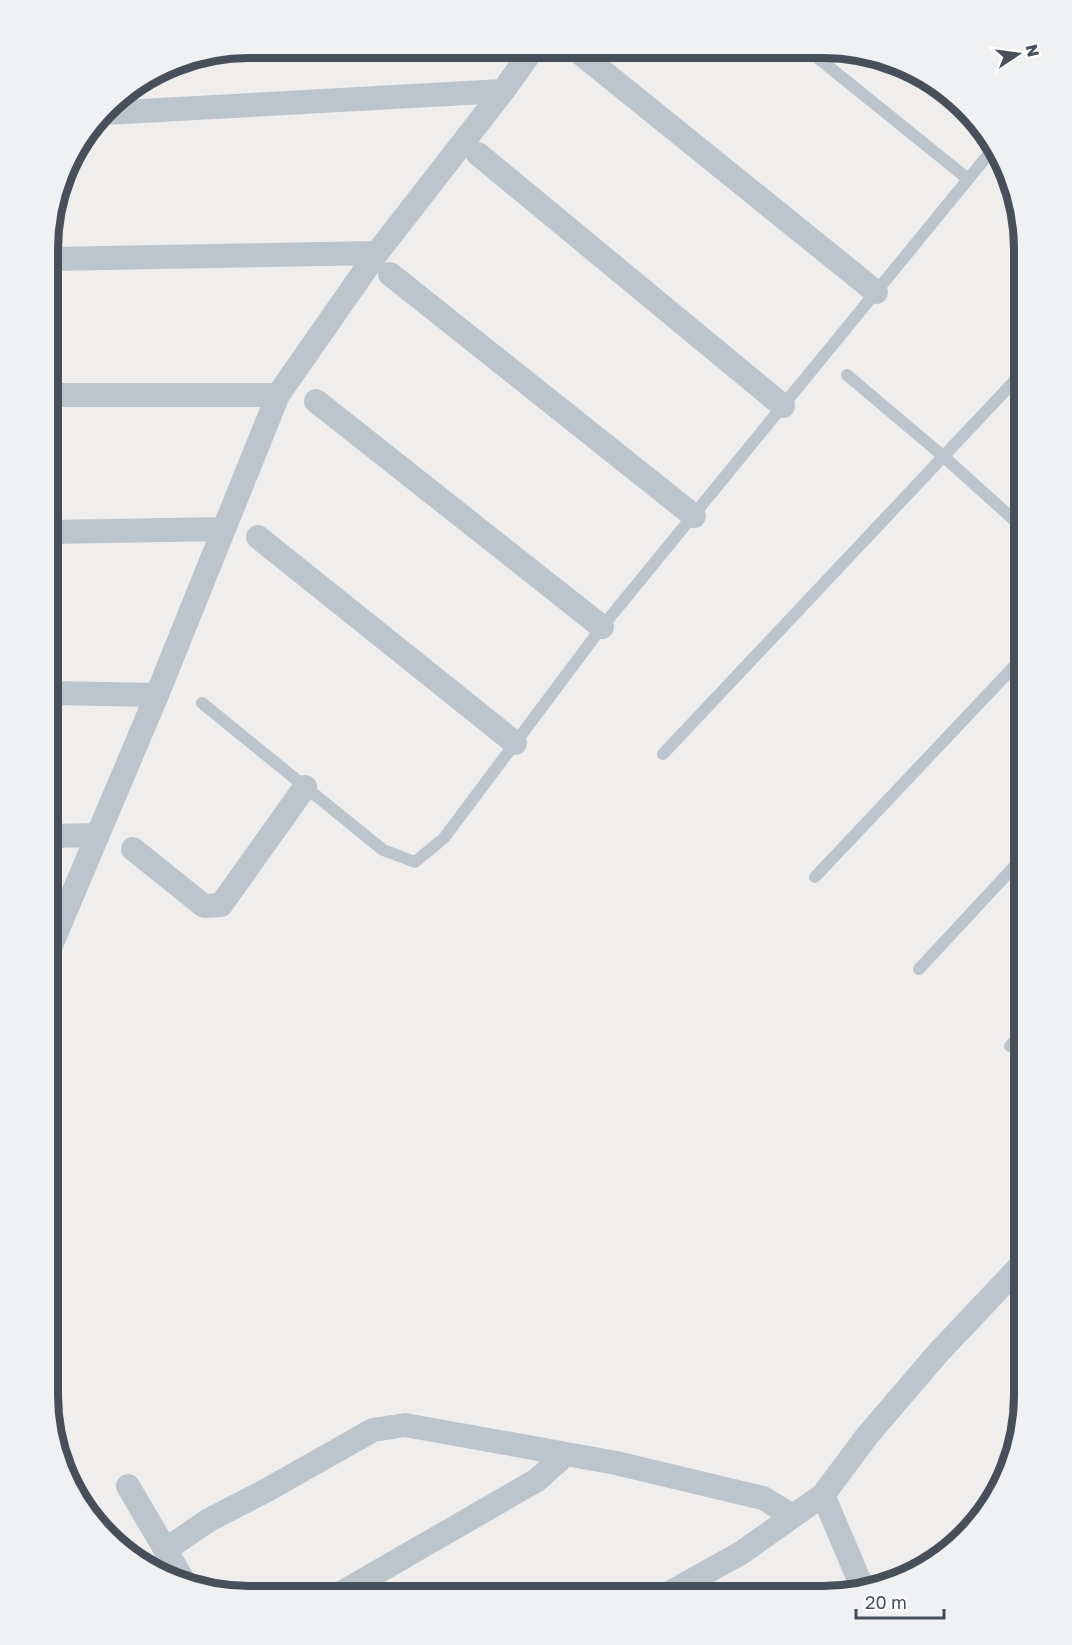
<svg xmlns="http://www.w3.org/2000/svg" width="1072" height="1645" font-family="'Golos Text',sans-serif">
	<rect width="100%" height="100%" fill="#f0eded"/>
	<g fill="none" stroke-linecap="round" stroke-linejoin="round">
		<path stroke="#bcc5cc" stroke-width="12" d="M808,50L968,179
			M847,375L943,456L1024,529
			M202,703L383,850L415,862L444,838L602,627L992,150
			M663,754L1024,371
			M815,877L1024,656
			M919,969L1024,856
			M1010,1046L1024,1031"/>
		<path stroke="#bcc5cc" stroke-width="24" d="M575,49L876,292
			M105,113L503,91
			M478,154L783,406
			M50,259L377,253
			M390,274L694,516
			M49,395H278
			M316,401L602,627
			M49,532L224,529
			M258,537L515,743
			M49,693L157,695
			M49,836L98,835
			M133,849L204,906L221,905L305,787
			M49,950L157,695L278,395L377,253L503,91L533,49
			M128,1486L182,1578
			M823,1495L863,1589
			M165,1550L209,1520L267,1490L373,1430L405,1425L616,1463L763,1498L793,1516
			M336,1596L537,1480L566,1454
			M662,1597L741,1553L823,1495L867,1436L938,1353L1024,1262"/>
	</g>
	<path d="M0 0H1072V1645H0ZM249 58H823A191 191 0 0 1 1014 249V1395A191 191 0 0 1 823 1586H249A191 191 0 0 1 58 1395V249A191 191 0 0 1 249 58Z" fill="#f0f1f2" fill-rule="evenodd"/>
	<path fill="none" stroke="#47505a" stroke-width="8" d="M249 58H823A191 191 0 0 1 1014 249V1395A191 191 0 0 1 823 1586H249A191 191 0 0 1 58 1395V249A191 191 0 0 1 249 58Z"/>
	<g transform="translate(1018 54) rotate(77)" stroke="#ffffff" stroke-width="4.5" paint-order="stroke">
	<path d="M0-4.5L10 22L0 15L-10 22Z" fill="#47505a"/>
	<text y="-9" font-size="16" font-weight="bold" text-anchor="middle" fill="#47505a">N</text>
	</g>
	<path d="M856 1609v9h88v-9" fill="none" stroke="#47505a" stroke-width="3"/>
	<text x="865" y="1609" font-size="18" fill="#47505a" stroke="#ffffff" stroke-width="4.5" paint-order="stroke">20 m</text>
</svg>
